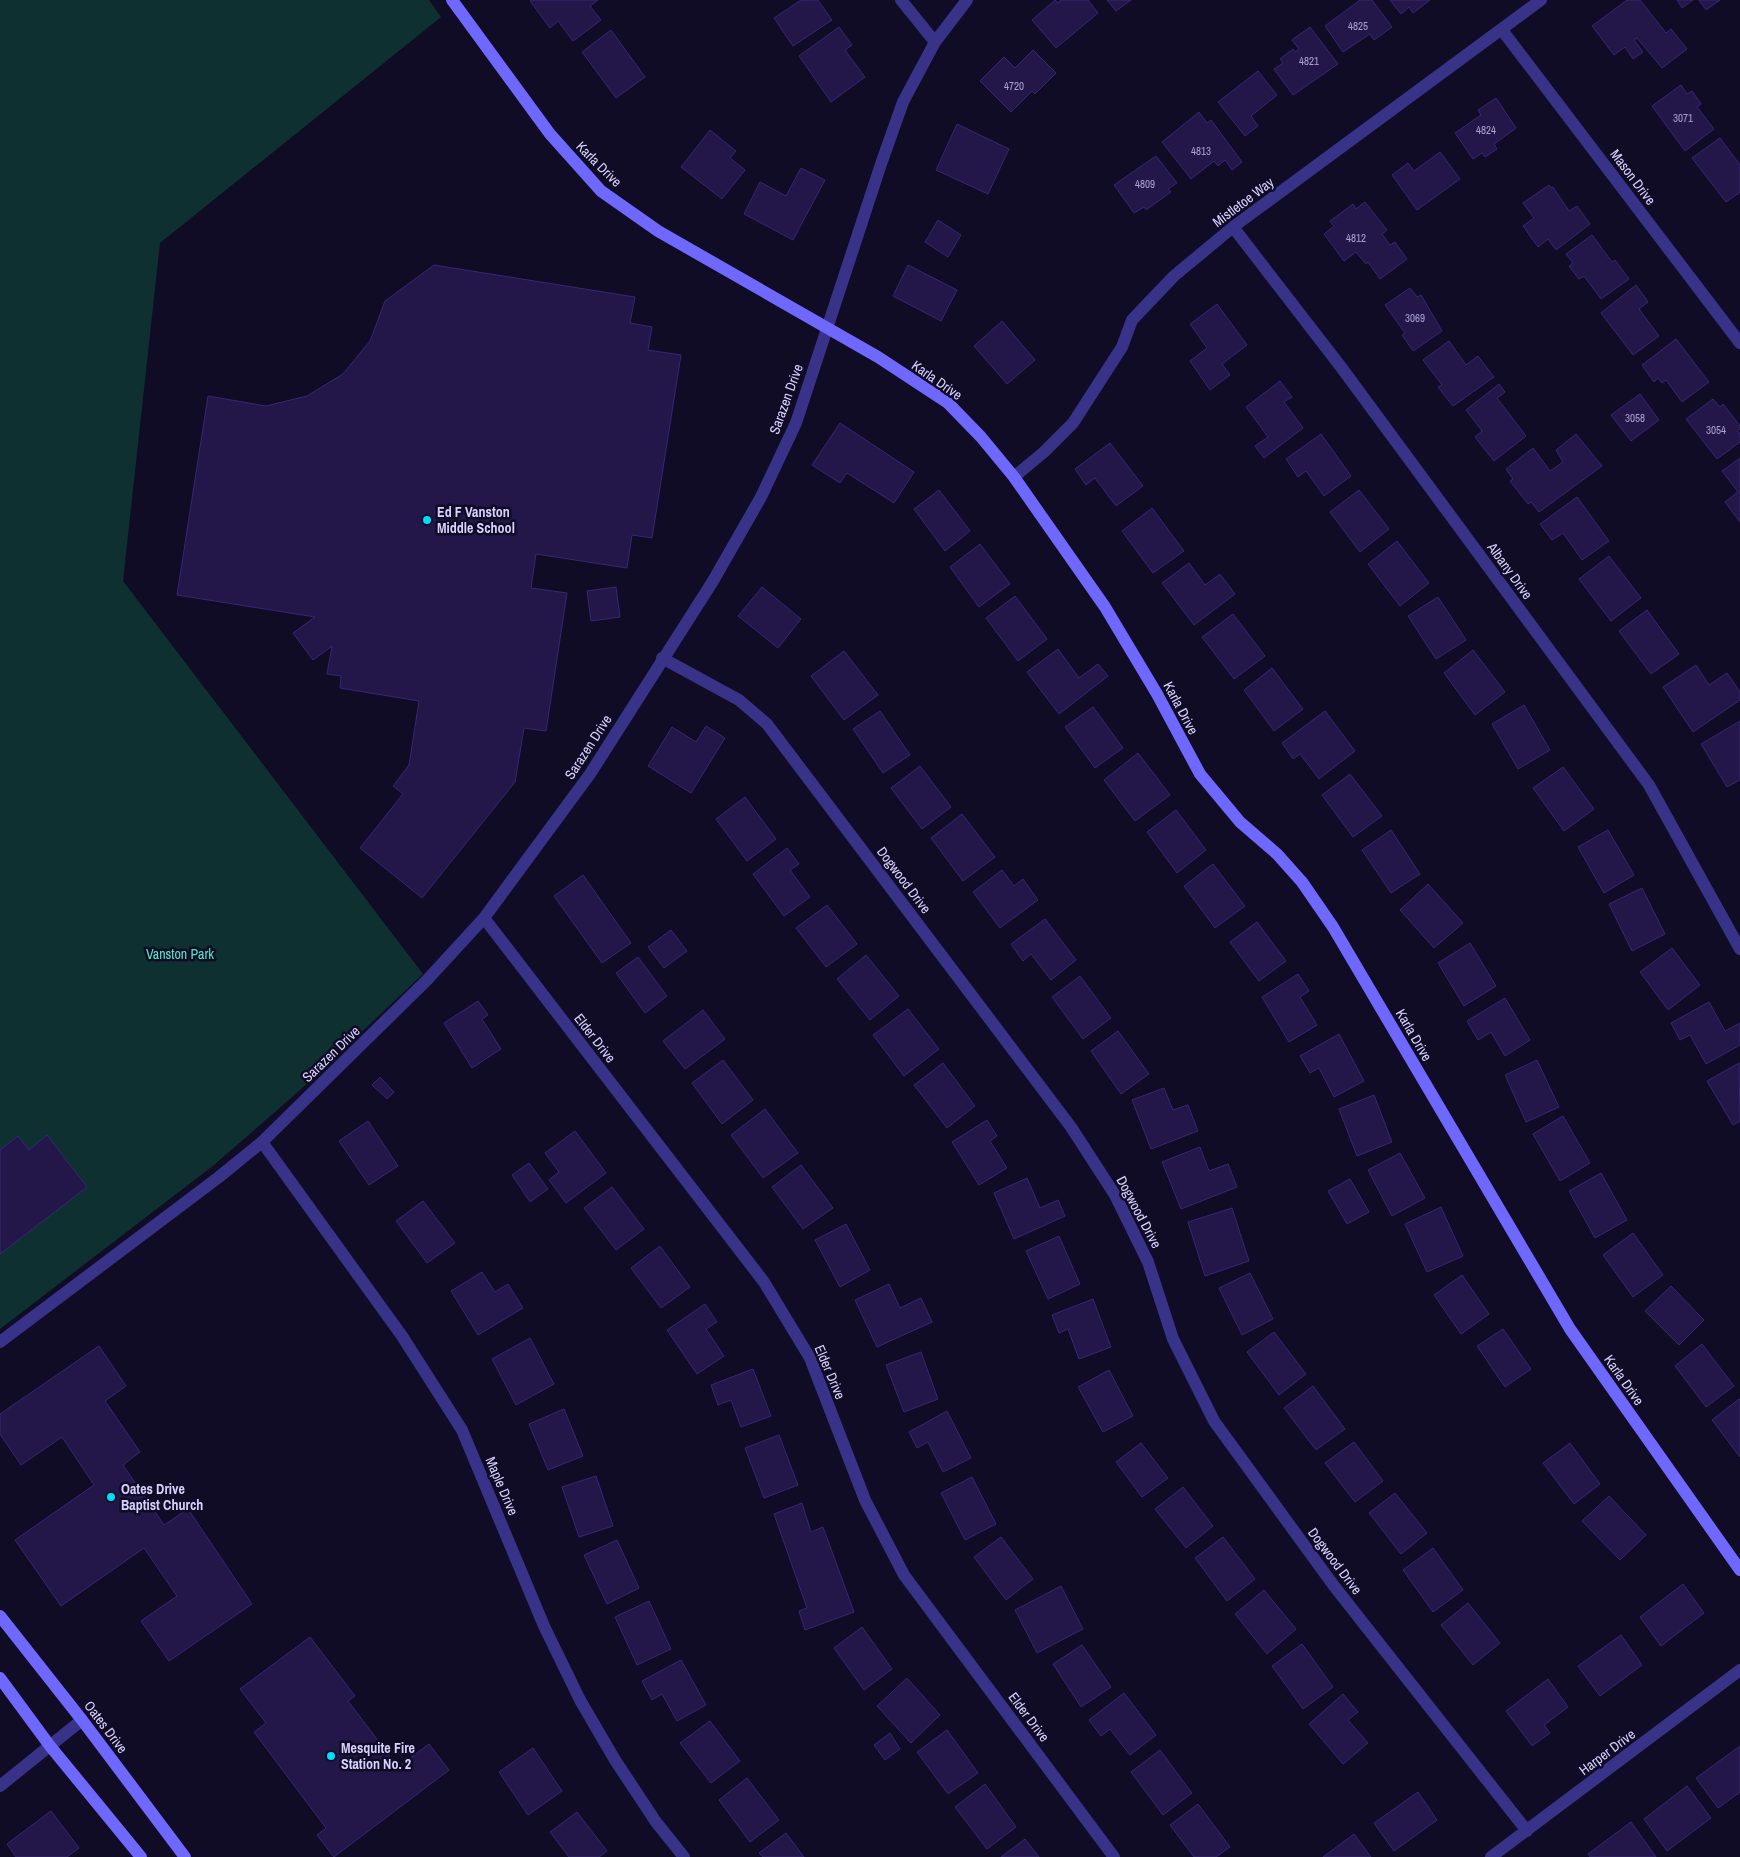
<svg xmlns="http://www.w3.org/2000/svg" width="1740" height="1857" font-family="'Archivo Narrow',sans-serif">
	<rect width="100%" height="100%" fill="#110c26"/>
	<path fill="#0f3030" d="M0,0H429L441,17L160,243L123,581L423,974L299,1091L214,1165L0,1329Z"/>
	<path fill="#221748" stroke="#382676" d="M531,0H598L590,6L601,20L573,41L558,21L550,28L530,1Z
		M801,0H818L832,20L793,46L774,18Z
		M1055,0L1058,3L1061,0H1088L1098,13L1056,48L1032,20Z
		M1107,0H1131L1116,11Z
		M1360,0H1372L1392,27L1374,40L1370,34L1343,52L1325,26Z
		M1390,0H1430L1413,13L1409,7L1401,14Z
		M1627,0H1640L1666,33L1671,29L1687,49L1662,68L1637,38L1634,40L1643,52L1633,59L1625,47L1614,55L1592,26Z
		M1677,0H1693L1682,8Z
		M1699,0H1720L1706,10Z
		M839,27L852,45L845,50L865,77L831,102L799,56Z
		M1310,27L1338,64L1293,95L1274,69L1283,63L1280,59L1293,49L1295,52L1299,49L1292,40Z
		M611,30L645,77L616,98L582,52Z
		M1033,50L1056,73L1035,94L1032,91L1011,112L980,81L1004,57L1015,68Z
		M1258,71L1277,95L1251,116L1258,126L1245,136L1218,102Z
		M1681,85L1687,94L1692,91L1701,104L1697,107L1714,129L1685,151L1652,106Z
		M1496,98L1516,128L1494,144L1497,149L1485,157L1482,153L1473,159L1455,133L1481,115L1478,110Z
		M1199,112L1207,123L1211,120L1242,162L1232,170L1225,160L1218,166L1214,161L1191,179L1162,142Z
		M957,124L1009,149L988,194L936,170Z
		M710,130L736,151L730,158L745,170L722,199L681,167Z
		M1720,138L1740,165V192L1726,202L1692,158Z
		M1440,152L1460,179L1417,210L1392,175L1408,163L1414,171Z
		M1156,156L1177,183L1168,189L1171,192L1146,210L1144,207L1134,213L1114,185Z
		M801,168L825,180L793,240L744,214L760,182L786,196Z
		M1549,185L1551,188L1553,187L1569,211L1577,206L1590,224L1556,250L1548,239L1538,247L1523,226L1534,218L1523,203Z
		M1365,202L1387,230L1382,234L1390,245L1395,242L1407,259L1380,279L1368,262L1366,264L1356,252L1344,261L1324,234L1334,226L1330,221L1353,204L1356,209Z
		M938,220L961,235L948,257L925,242Z
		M1592,235L1612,262L1615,260L1629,279L1601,299L1584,276L1579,279L1569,266L1573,263L1566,254Z
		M434,265L635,297L630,323L652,327L648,350L681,355L652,538L632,535L627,568L536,554L531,588L567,593L546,731L524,728L515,782L422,898L360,848L403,794L393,786L409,765L419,701L340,688L341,676L327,674L332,646L313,660L293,633L315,617L177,595L208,396L266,406L307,396L343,374L370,341L385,301Z
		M908,265L957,290L941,321L893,296Z
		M1636,285L1648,302L1639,309L1659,336L1633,355L1601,313Z
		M1410,288L1417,297L1421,295L1442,331L1413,351L1402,335L1405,333L1385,305Z
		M1217,304L1247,345L1222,364L1230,375L1210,390L1190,361L1207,348L1190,324Z
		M1002,321L1035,360L1007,384L974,346Z
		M1676,339L1709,382L1682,402L1666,380L1662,383L1658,378L1654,382L1642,365Z
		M1449,341L1466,365L1478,356L1494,377L1453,406L1438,387L1442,385L1423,360Z
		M1280,381L1292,397L1284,402L1303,428L1264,458L1255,446L1268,437L1246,407Z
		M1499,384L1505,392L1497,398L1526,436L1494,461L1475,437L1482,431L1466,410Z
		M1640,394L1659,420L1631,441L1611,415Z
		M1713,399L1720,407L1723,404L1740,426V429L1737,431L1740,434V442L1717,459L1686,419Z
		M840,423L914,472L894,503L847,473L840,483L812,465Z
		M1321,434L1351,476L1324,496L1306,471L1298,477L1286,459Z
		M1576,434L1602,466L1539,512L1531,502L1528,504L1510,481L1513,479L1506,469L1533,448L1550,471L1563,462L1556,450Z
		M1110,443L1143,486L1116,506L1095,478L1086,485L1075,469Z
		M1740,458V522L1725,502L1738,492L1722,471Z
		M939,490L970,531L945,551L914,509Z
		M1359,490L1389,529L1360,552L1330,512Z
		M1577,497L1609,541L1582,560L1563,533L1552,540L1540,524Z
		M1152,508L1184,551L1153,573L1122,531Z
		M1397,541L1429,583L1400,606L1368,564Z
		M980,544L1010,584L979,607L950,567Z
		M1609,556L1641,598L1611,621L1579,579Z
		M1189,563L1205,585L1220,574L1235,594L1194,625L1162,583Z
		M616,587L620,617L591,621L587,591Z
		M762,587L801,619L778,648L738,616Z
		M1015,596L1047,639L1018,661L986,618Z
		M1438,597L1466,640L1436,659L1408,616Z
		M1647,610L1679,654L1651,674L1619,631Z
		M1233,614L1265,656L1234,679L1202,637Z
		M1058,649L1079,678L1098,664L1108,676L1059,714L1027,672Z
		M1473,650L1505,692L1475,715L1444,673Z
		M844,651L878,695L844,720L811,676Z
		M1696,665L1709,685L1727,673L1740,692V700L1693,732L1663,687Z
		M1272,668L1303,709L1274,731L1244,690Z
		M1524,705L1550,750L1518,769L1492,724Z
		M1093,707L1123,748L1095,768L1065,727Z
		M880,711L910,755L883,773L853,729Z
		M1325,711L1355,751L1319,779L1300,754L1293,759L1282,743Z
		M1740,721V780L1727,787L1701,744Z
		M706,726L725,738L691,793L648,766L672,727L696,742Z
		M1138,753L1170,795L1135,821L1104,780Z
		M920,766L951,807L922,829L891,788Z
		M1563,767L1594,809L1564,831L1533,788Z
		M1350,774L1382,816L1353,837L1322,795Z
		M745,797L776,839L747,861L716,819Z
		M1176,810L1206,850L1177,873L1147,832Z
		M962,814L995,857L963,881L931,838Z
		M1391,830L1420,874L1391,893L1362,850Z
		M1608,830L1634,875L1604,893L1578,847Z
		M787,848L799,864L790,870L810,897L784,916L753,874Z
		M1213,864L1245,906L1215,928L1184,886Z
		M1002,870L1014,886L1023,879L1038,900L1000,928L973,892Z
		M583,875L631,943L602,963L554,896Z
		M1428,884L1463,923L1434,948L1400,910Z
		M1642,888L1665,934L1632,951L1609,904Z
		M827,905L857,944L826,967L796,928Z
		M1045,919L1076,960L1051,980L1031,954L1023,961L1011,944Z
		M1257,922L1286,961L1259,981L1230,942Z
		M671,930L687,951L664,968L648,947Z
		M1470,943L1496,986L1464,1006L1438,963Z
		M1672,948L1700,985L1668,1010L1640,972Z
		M866,955L899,996L870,1020L837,979Z
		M638,957L667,996L645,1013L616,973Z
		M1298,974L1309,991L1300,997L1317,1025L1289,1042L1262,997Z
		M1080,976L1111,1018L1083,1039L1052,997Z
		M1505,998L1530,1040L1505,1056L1491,1032L1478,1040L1467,1021Z
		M478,1001L488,1015L482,1019L501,1049L472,1068L444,1023Z
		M1709,1002L1725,1031L1740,1023V1045L1706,1064L1690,1035L1680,1040L1671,1023Z
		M908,1009L939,1049L904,1076L873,1035Z
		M703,1010L725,1039L685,1069L663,1041Z
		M1118,1031L1149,1074L1121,1094L1091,1051Z
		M1339,1034L1364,1081L1334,1097L1319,1068L1310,1073L1300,1056Z
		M723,1060L753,1100L722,1124L692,1083Z
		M1537,1060L1559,1107L1526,1122L1505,1075Z
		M943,1063L975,1106L947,1128L914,1085Z
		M1739,1063L1740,1121L1733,1125L1707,1081Z
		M380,1077L394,1092L387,1099L372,1085Z
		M1164,1088L1173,1110L1188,1105L1198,1131L1151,1149L1132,1100Z
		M1374,1095L1392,1142L1357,1156L1339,1109Z
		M765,1109L798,1153L763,1178L731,1135Z
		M1563,1116L1590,1163L1560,1181L1533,1134Z
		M987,1120L997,1136L990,1141L1007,1168L979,1185L952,1142Z
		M368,1121L398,1166L369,1185L339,1141Z
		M575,1131L606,1173L566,1203L549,1180L559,1172L545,1153Z
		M47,1135L87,1187L0,1254V1150L18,1136L29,1150Z
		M1200,1147L1209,1171L1228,1164L1237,1187L1181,1209L1162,1162Z
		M1400,1153L1425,1198L1392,1216L1368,1170Z
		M529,1163L548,1189L530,1202L512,1175Z
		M801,1165L833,1208L803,1229L772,1187Z
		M1601,1173L1627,1220L1595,1238L1569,1191Z
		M1027,1178L1040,1208L1058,1200L1065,1216L1014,1239L994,1193Z
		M1350,1179L1369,1212L1347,1224L1328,1191Z
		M612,1187L644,1229L616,1250L584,1208Z
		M423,1201L455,1243L427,1263L396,1221Z
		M1441,1207L1463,1256L1427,1272L1405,1224Z
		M1232,1208L1249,1261L1205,1276L1188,1222Z
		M846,1224L870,1270L840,1287L815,1240Z
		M1633,1233L1663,1275L1633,1297L1603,1255Z
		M1059,1236L1080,1284L1048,1299L1026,1251Z
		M660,1246L690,1287L661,1308L631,1268Z
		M482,1272L495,1292L508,1284L523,1308L478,1335L451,1291Z
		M1250,1273L1273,1319L1242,1335L1219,1288Z
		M1462,1275L1489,1314L1461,1334L1434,1295Z
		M889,1284L900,1308L921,1298L932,1322L877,1347L855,1300Z
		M1671,1286L1704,1320L1679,1345L1645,1311Z
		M1093,1299L1111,1347L1079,1359L1068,1329L1059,1333L1052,1315Z
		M705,1304L717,1322L706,1329L724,1356L697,1374L667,1330Z
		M1503,1329L1531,1369L1505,1387L1477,1346Z
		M1274,1332L1306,1374L1279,1395L1247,1352Z
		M530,1338L554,1384L516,1405L492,1359Z
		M1702,1344L1734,1386L1706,1407L1675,1366Z
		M99,1346L126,1386L105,1401L140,1452L123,1465L164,1525L188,1509L252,1604L169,1661L141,1621L177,1596L144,1548L61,1606L15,1540L94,1485L62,1437L21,1465L0,1434V1414Z
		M921,1352L938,1399L904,1412L886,1365Z
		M753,1369L771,1416L741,1427L731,1400L718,1405L711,1385Z
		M1109,1370L1133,1416L1103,1432L1078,1387Z
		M1313,1386L1345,1429L1316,1450L1284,1408Z
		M1739,1399L1740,1400V1457L1712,1420Z
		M564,1409L583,1456L548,1470L529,1424Z
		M947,1411L971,1458L943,1472L928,1442L917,1448L909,1432Z
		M779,1435L798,1485L764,1498L745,1448Z
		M1354,1442L1383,1481L1355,1502L1325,1463Z
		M1141,1443L1168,1478L1142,1497L1116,1462Z
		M1570,1443L1600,1484L1574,1504L1543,1463Z
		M596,1476L613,1526L579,1537L562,1487Z
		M972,1477L996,1524L965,1540L941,1493Z
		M1183,1487L1213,1526L1186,1548L1155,1509Z
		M1395,1493L1427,1533L1401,1554L1369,1513Z
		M1609,1496L1646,1535L1620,1560L1582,1521Z
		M802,1503L811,1532L823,1527L854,1612L805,1630L799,1611L807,1608L774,1514Z
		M1001,1537L1033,1579L1006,1600L974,1557Z
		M1223,1537L1255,1579L1227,1601L1195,1558Z
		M617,1540L639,1588L607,1604L584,1555Z
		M1433,1548L1463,1590L1433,1612L1403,1570Z
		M1683,1584L1704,1613L1661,1646L1640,1617Z
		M1061,1586L1083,1629L1037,1653L1015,1610Z
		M1264,1590L1296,1629L1267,1654L1235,1614Z
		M649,1601L671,1649L637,1665L615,1617Z
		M1468,1603L1500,1643L1473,1665L1441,1625Z
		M862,1627L892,1669L864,1690L834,1648Z
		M1621,1635L1642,1665L1600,1696L1578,1666Z
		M310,1637L355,1696L348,1701L398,1767L429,1744L449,1770L334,1857L317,1835L326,1828L254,1732L266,1723L240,1689Z
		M1302,1644L1333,1687L1303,1709L1272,1666Z
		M1082,1645L1111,1687L1081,1707L1053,1664Z
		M681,1660L706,1705L677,1721L662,1694L652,1700L642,1681Z
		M907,1678L940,1715L911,1743L877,1706Z
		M1548,1679L1568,1707L1544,1725L1550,1733L1532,1746L1506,1711Z
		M1124,1693L1156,1735L1130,1755L1110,1729L1101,1736L1089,1720Z
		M1343,1694L1358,1712L1348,1720L1368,1743L1343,1764L1309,1724Z
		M710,1721L740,1761L711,1783L680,1743Z
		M947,1730L978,1773L948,1794L917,1752Z
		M890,1733L900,1749L885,1760L874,1745Z
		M1740,1746V1792L1718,1808L1696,1778Z
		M533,1748L562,1791L528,1815L499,1772Z
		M1160,1750L1192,1793L1163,1815L1131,1772Z
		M747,1778L779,1820L750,1842L719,1800Z
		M985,1784L1016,1827L987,1849L955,1807Z
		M1687,1786L1711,1818L1667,1851L1644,1819Z
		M1418,1792L1437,1820L1394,1851L1374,1823Z
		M1198,1804L1230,1847L1216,1857H1194L1170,1825Z
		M51,1811L79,1848L67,1857H16L7,1844Z
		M577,1812L607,1851L599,1857H569L550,1832Z
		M1631,1822L1656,1857H1590L1588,1854Z
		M786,1833L804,1857H763L759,1853Z
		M1354,1834L1371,1857H1323Z
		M1025,1839L1039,1857H1001Z"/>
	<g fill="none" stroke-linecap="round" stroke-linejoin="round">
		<path stroke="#383389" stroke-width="12" d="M901,0L935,42
			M1502,30L1740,343
			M1233,227L1341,367L1649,785L1740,949
			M1014,477L1044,452L1073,423L1122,347L1132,320L1174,276L1233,227L1541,0
			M662,658L739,700L767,724L1071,1127L1115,1195L1148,1262L1173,1339L1214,1421L1334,1586L1527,1831
			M484,918L764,1282L810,1358L865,1500L904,1575L1114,1857
			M262,1142L402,1336L462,1430L544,1626L580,1700L615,1760L656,1822L684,1857
			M0,1342L219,1177L262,1142L427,980L484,918L590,774L713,581L761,497L796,423L881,164L903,102L935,42L967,0
			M0,1786L82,1720
			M1491,1857L1740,1670"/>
		<path stroke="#6f68ff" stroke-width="12" d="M452,0L550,134L601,191L658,231L878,357L948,403L981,437L1014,477L1105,607L1157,694L1200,774L1240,822L1277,854L1302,882L1333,927L1570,1329L1740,1570
			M0,1616L82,1720L185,1857
			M0,1678L50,1746L141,1857"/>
	</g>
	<g fill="#00dcfc" stroke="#110c26" stroke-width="2">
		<circle cx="427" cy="520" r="5"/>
		<circle cx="111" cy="1497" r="5"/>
		<circle cx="331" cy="1756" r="5"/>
	</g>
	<g text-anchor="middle" stroke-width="5" stroke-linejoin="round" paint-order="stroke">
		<g font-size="11" fill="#aaa2d1">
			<text x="1358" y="30">4825</text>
			<text x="1309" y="65">4821</text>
			<text x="1014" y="90">4720</text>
			<text x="1683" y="122">3071</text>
			<text x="1486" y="134">4824</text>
			<text x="1201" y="155">4813</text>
			<text x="1145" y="188">4809</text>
			<text x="1356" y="242">4812</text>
			<text x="1415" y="322">3069</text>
			<text x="1635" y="422">3058</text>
			<text x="1716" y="434">3054</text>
		</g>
		<g font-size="14" fill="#d7d1ff" stroke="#110c26">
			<text transform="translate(599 164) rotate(45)" y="5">Karla Drive</text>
			<text transform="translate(1633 177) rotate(53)" y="5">Mason Drive</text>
			<text transform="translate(1243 202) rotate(-37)" y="5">Mistletoe Way</text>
			<text transform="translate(937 380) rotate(35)" y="5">Karla Drive</text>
			<text transform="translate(786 399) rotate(-70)" y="5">Sarazen Drive</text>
			<text transform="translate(1510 571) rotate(54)" y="5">Albany Drive</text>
			<text transform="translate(1181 708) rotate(62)" y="5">Karla Drive</text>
			<text transform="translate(588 747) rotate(-57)" y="5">Sarazen Drive</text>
			<text transform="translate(904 880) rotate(53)" y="5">Dogwood Drive</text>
			<text transform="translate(1414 1035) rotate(60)" y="5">Karla Drive</text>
			<text transform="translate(595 1038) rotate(52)" y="5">Elder Drive</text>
			<text transform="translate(331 1054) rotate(-44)" y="5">Sarazen Drive</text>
			<text transform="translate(1139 1212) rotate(62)" y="5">Dogwood Drive</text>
			<text transform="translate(830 1372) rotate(67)" y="5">Elder Drive</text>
			<text transform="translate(1624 1380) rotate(55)" y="5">Karla Drive</text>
			<text transform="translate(502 1486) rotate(67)" y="5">Maple Drive</text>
			<text transform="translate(1335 1561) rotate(53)" y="5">Dogwood Drive</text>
			<text transform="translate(1029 1717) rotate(53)" y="5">Elder Drive</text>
			<text transform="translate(106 1727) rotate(53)" y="5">Oates Drive</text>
			<text transform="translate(1607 1752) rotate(-37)" y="5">Harper Drive</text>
		</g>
		<g font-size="14" font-weight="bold" fill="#d7d1ff" stroke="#110c26" text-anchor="start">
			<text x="437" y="517">Ed F Vanston<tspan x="437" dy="16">Middle School</tspan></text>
			<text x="121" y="1494">Oates Drive<tspan x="121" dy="16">Baptist Church</tspan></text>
			<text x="341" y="1753">Mesquite Fire<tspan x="341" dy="16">Station No. 2</tspan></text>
		</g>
		<g font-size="14" fill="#51eac8" stroke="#110c26">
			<text x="180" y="959">Vanston Park</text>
		</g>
	</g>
</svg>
